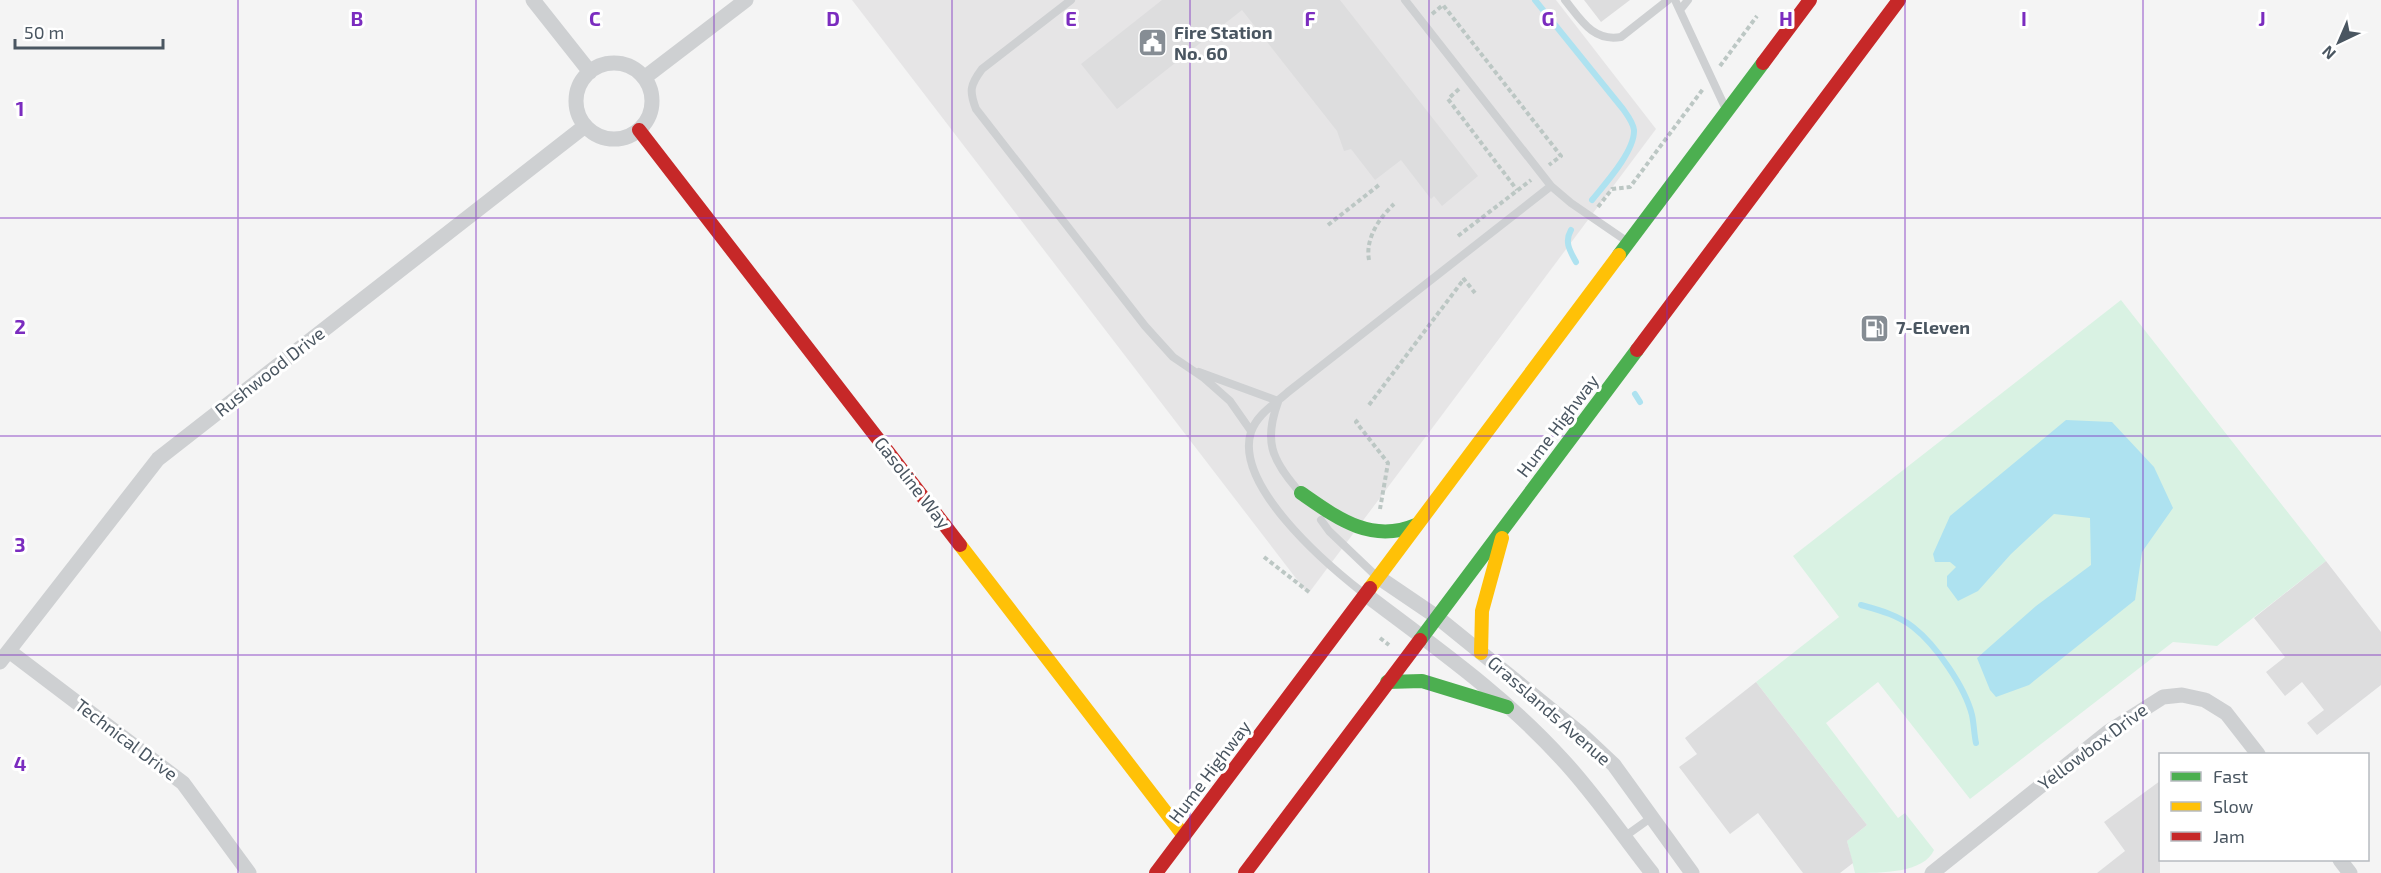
<svg xmlns="http://www.w3.org/2000/svg" width="2381" height="873" font-family="'Exo 2',sans-serif">
	<rect width="100%" height="100%" fill="#f4f4f4"/>
	<path fill="#e6e5e6" d="M852,0H1556L1656,129L1308,594Z"/>
	<path fill="#d9f2e3" d="M2121,300L2326,561L2217,646L2173,642L1970,799L1878,682L1826,723L1898,818L1905,813L1934,850C1924,873 1881,873 1855,873L1847,841L1867,825L1756,682L1839,617L1793,556Z"/>
	<path fill="#aee2f0" d="M2066,420L2112,422L2154,467L2173,508L2142,552L2135,600L2029,685L1996,697L1990,690L1977,658L2036,606L2091,565L2090,518L2054,514L2011,554L1978,591L1958,601L1947,586V576L1956,567L1950,562H1935L1933,554L1950,516Z"/>
	<g fill="none" stroke-linecap="round" stroke-linejoin="round">
		<path stroke="#aee2f0" stroke-width="6" d="M1535,0L1623,109C1628,116 1633,122 1634,130C1635,151 1605,184 1592,200
			M1571,230C1564,242 1570,251 1576,262
			M1635,394L1640,402
			M1861,605C1879,610 1898,615 1913,627C1936,645 1965,687 1972,715C1974,724 1974,734 1976,743"/>
	</g>
	<path fill="#ddddde" d="M1162,0H1340L1478,176L1442,206L1434,196L1431,199L1401,160L1375,180L1351,149L1344,151L1337,131L1242,10L1117,109L1081,64Z
		M1584,0H1630L1601,22Z
		M2326,561L2381,632V685L2317,735L2307,723L2324,710L2302,682L2285,696L2266,672L2285,657L2254,618Z
		M1756,682L1867,825L1847,841L1853,863L1840,873H1803L1758,813L1730,834L1679,767L1697,754L1685,738Z
		M2160,781V873H2097L2125,851L2104,822Z"/>
	<g fill="none" stroke-linecap="round" stroke-linejoin="round">
		<path stroke="#bcc7c4" stroke-width="4" stroke-dasharray="4.5 3" stroke-linecap="butt" d="M1432,14L1443,5L1561,156L1549,165
			M1720,66L1757,16
			M1459,89L1448,99L1517,190
			M1598,207L1612,189L1630,187L1703,89
			M1328,225L1379,185
			M1458,236L1531,180
			M1369,260C1365,239 1379,218 1394,204
			M1463,278L1475,293
			M1369,405L1464,279
			M1358,420L1356,422L1388,463L1380,509
			M1264,557L1309,592
			M1380,638L1389,645"/>
		<path stroke="#ced0d2" stroke-width="8" d="M1071,0L982,69C970,85 969,91 976,109L1145,326L1173,357L1204,378L1230,401L1251,431
			M1565,0C1581,20 1593,42 1621,37L1668,0
			M1675,0L1724,105
			M1680,10L1688,0
			M1551,186L1571,203L1625,240
			M1199,372L1278,401
			M1278,402C1264,440 1271,459 1297,489
			M1321,520L1329,531L1373,573
			M1362,592C1325,563 1234,485 1251,432C1257,414 1275,404 1288,392L1551,186L1405,0
			M1624,837L1652,817"/>
		<path stroke="#ced0d2" stroke-width="15" d="M533,0L590,72
			M576 101a38 38 0 1 1 76 0a38 38 0 1 1-76 0Z
			M644,78L746,0
			M1378,577L1437,617L1580,733L1614,765L1692,873
			M1365,594C1432,645 1504,695 1561,758C1594,793 1622,835 1652,873
			M9,651L183,783L249,873
			M0,662L158,459L585,126
			M2340,860L2350,873
			M1932,873L2108,732L2163,697L2182,695L2205,700L2226,713L2258,754"/>
		<path stroke="#4caf50" stroke-width="14" d="M1619,255L1763,63
			M1301,493C1337,518 1371,544 1416,525
			M1420,640L1637,350
			M1387,682L1422,681L1507,707"/>
		<path stroke="#ffc107" stroke-width="14" d="M960,545L1184,836
			M1370,588L1619,255
			M1481,653L1482,611L1502,538"/>
		<path stroke="#c62828" stroke-width="14" d="M1763,63L1810,0
			M639,130L960,545
			M1637,350L1899,0
			M1156,873L1370,588
			M1245,873L1420,640"/>
	</g>
	<path fill="none" stroke="#7b2cbf" stroke-width="1.5" stroke-opacity="0.55" d="M238,0V873M476,0V873M714,0V873M952,0V873M1190,0V873M1429,0V873M1667,0V873M1905,0V873M2143,0V873M0,218H2381M0,436H2381M0,655H2381"/>
	<defs>
		<symbol id="civic-square" viewBox="-11 -11 22 22"><rect x="-9" y="-9" width="18" height="18" rx="4" fill="#868d94" stroke="#fff"/><path d="M-.6-6.5H3V-4.5H.6V-3L4-1V1h2V6H-6V1h2V-1L-.6-3ZM-1.2 2.5V6h2.4V2.5Z" fill="#fff"/></symbol>
		<symbol id="fuel-square" viewBox="-11 -11 22 22"><rect x="-9" y="-9" width="18" height="18" rx="4" fill="#868d94" stroke="#fff"/><path d="M-5.5-6h7V0h2V4h1.3V-2.5L3-4.5l.8-.8L6-3V5H2.5V1h-1V6h-7ZM-4.2-4.7v3.2H.2V-4.7Z" fill="#fff"/></symbol>
	</defs>
	<g fill-rule="evenodd">
		<use href="#civic-square" x="1136" y="26" width="33" height="33"/>
		<use href="#fuel-square" x="1858" y="312" width="33" height="33"/>
	</g>
	<g text-anchor="middle" stroke-width="6" stroke-linejoin="round" paint-order="stroke">
		<g font-size="18" font-weight="bold" fill="#4a5661" stroke="#fff" text-anchor="start">
			<text x="1174" y="39">Fire Station<tspan x="1174" dy="21">No. 60</tspan></text>
			<text x="1896" y="334">7-Eleven</text>
		</g>
		<g font-size="18" fill="#4a5661" stroke="#fff">
			<text transform="translate(270 372) rotate(-38)" y="6">Rushwood Drive</text>
			<text transform="translate(1558 426) rotate(-53)" y="6">Hume Highway</text>
			<text transform="translate(912 483) rotate(52)" y="6">Gasoline Way</text>
			<text transform="translate(1549 711) rotate(41)" y="6">Grasslands Avenue</text>
			<text transform="translate(126 740) rotate(37)" y="6">Technical Drive</text>
			<text transform="translate(2093 747) rotate(-37)" y="6">Yellowbox Drive</text>
			<text transform="translate(1210 772) rotate(-53)" y="6">Hume Highway</text>
		</g>
	</g>
	<g font-size="20" text-anchor="middle" font-weight="bold" fill="#7b2cbf" stroke="#fff" stroke-width="6" stroke-linejoin="round" paint-order="stroke">
		<text x="357" y="26">B</text>
		<text x="595" y="26">C</text>
		<text x="833" y="26">D</text>
		<text x="1071" y="26">E</text>
		<text x="1310" y="26">F</text>
		<text x="1548" y="26">G</text>
		<text x="1786" y="26">H</text>
		<text x="2024" y="26">I</text>
		<text x="2262" y="26">J</text>
		<text x="20" y="116">1</text>
		<text x="20" y="334">2</text>
		<text x="20" y="552">3</text>
		<text x="20" y="771">4</text>
	</g>
	<rect x="2159" y="753" width="210" height="108" fill="#ffffff" stroke="#b7bbc0" stroke-width="1.5"/>
	<rect x="2171" y="772" width="30" height="9" fill="#4caf50" stroke="#b7bbc0" stroke-width="1.5"/>
	<text x="2213" y="783" font-size="18" fill="#4a5661">Fast</text>
	<rect x="2171" y="802" width="30" height="9" fill="#ffc107" stroke="#b7bbc0" stroke-width="1.5"/>
	<text x="2213" y="813" font-size="18" fill="#4a5661">Slow</text>
	<rect x="2171" y="832" width="30" height="9" fill="#c62828" stroke="#b7bbc0" stroke-width="1.5"/>
	<text x="2213" y="843" font-size="18" fill="#4a5661">Jam</text>
	<g transform="translate(2339 42) rotate(224)" stroke="#ffffff" stroke-width="4.5" paint-order="stroke">
	<path d="M0-4.5L10 22L0 15L-10 22Z" fill="#4a5661"/>
	<text y="-9" font-size="16" font-weight="bold" text-anchor="middle" fill="#4a5661">N</text>
	</g>
	<path d="M15 39v9h148v-9" fill="none" stroke="#4a5661" stroke-width="3"/>
	<text x="24" y="39" font-size="18" fill="#4a5661" stroke="#ffffff" stroke-width="4.5" paint-order="stroke">50 m</text>
</svg>
